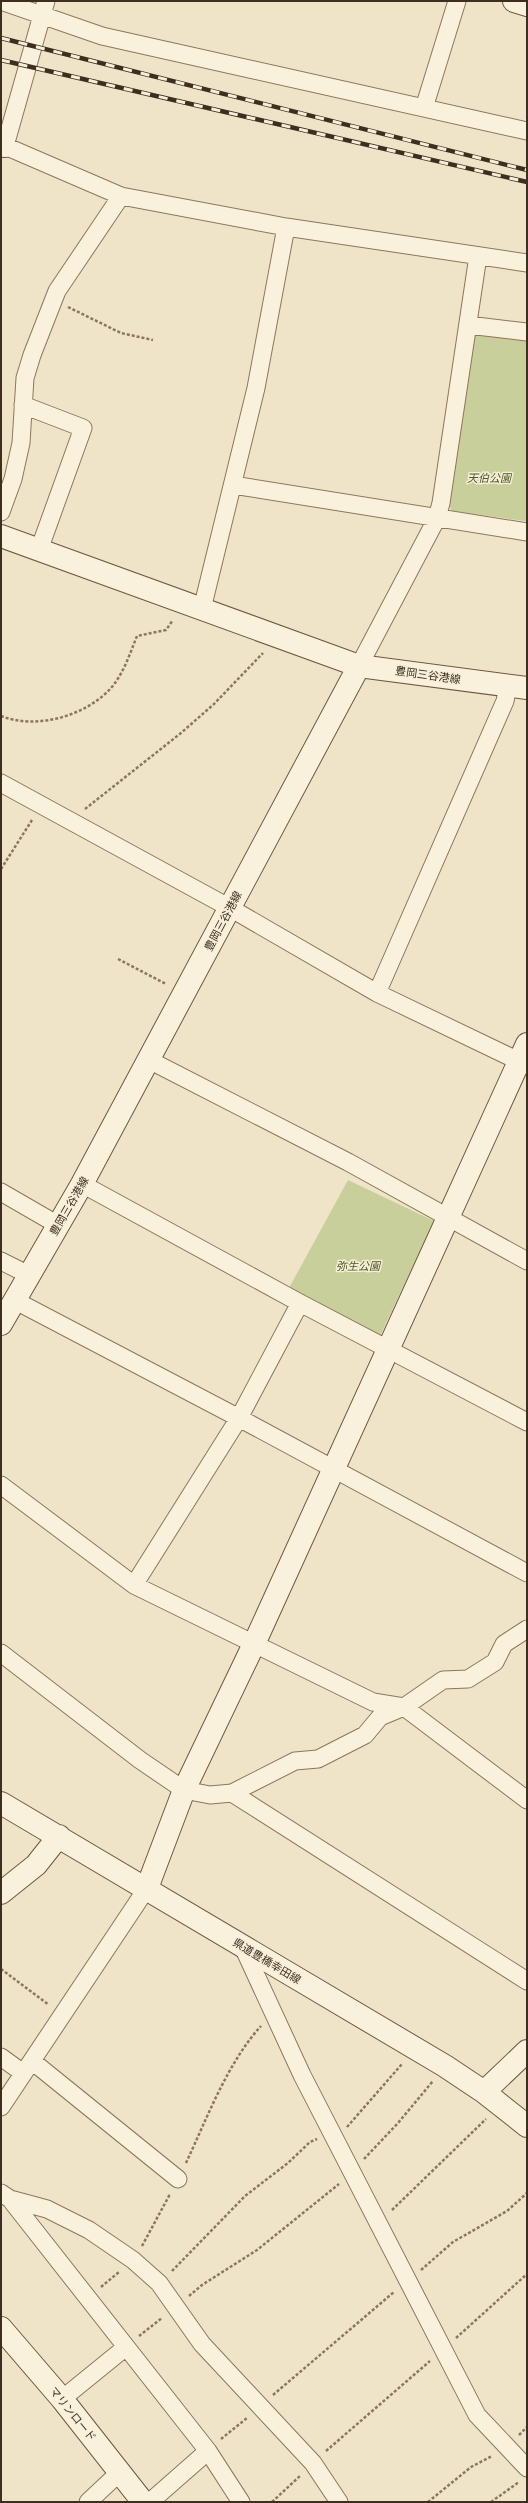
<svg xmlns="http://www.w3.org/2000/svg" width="528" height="2503" font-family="Literata,'Noto Sans JP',serif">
	<rect width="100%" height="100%" fill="#f0e4c8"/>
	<path fill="#c9cf9b" d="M472,334L527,336V520L525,521L452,511L447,501Z
		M348,1180L434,1221L380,1336L289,1288Z"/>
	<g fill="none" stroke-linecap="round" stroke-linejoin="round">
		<defs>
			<path id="street" d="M1,1L102,36L527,131
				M46,1L5,146L121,196L286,227L527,263
				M424,108L457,1
				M468,325L527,332
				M23,405L83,428L39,550
				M233,485L527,532
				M1,512L13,479L21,443L25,378L32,355L57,291L121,196
				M202,609L256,388L286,227
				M359,666L437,518L441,503L478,256
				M1,783L230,908L377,993L527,1065
				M377,993L505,701L508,686
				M149,1060L348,1162L527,1261
				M82,1184L300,1303L527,1422
				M1,1192L58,1225
				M1,1261L29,1275
				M14,1300L239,1418L527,1573
				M1,1485L134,1585L373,1702L404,1707L527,1800
				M134,1585L239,1418L300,1303
				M1,1653L140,1760L184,1790L210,1795L232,1793L295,1761L318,1759L365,1735L380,1717L404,1707L443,1680L468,1679L495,1662L504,1644L527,1629
				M232,1793L527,1981
				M243,1947L302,2075L477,2415L527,2468
				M1,2057L23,2073
				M32,2061L178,2179
				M1,2107L147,1888
				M1,2193L10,2199L47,2209L89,2230L133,2260L159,2283L202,2344L313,2463L339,2502
				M10,2199L208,2451L241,2502
				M62,2399L126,2347
				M88,2502L120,2472
				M150,2502L208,2451"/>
			<path id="secondary" d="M514,1L527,5
				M1,145L5,146
				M1,536L359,666L527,688
				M1,1324L82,1184L359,666
				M1,1803L445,2066L484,2092L527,2126
				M147,1888L184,1790L254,1644L527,1044
				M1,1893L36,1865L59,1836
				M484,2092L527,2051
				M1,2328L62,2399L143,2502"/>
		</defs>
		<use href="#street" stroke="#8d765c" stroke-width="19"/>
		<use href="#secondary" stroke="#6f573f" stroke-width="24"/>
		<path stroke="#8d765c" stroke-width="2.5" stroke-dasharray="3 2" stroke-linecap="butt" d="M68,307L121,333L153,340
			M1,716C36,730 86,716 111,688C124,673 130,653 137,636L166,630L173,620
			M85,809L181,733L214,704L263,653
			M1,869L32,820
			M118,959L166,984
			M1,1969L49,2005
			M347,2127L402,2064
			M364,2159L398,2123L433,2081
			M186,2163C207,2118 228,2062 261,2026
			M392,2210L486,2119
			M142,2246L170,2194
			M421,2270L453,2242L507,2211L527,2193
			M172,2271L245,2196L288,2163L310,2142L317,2139
			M101,2287L119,2272
			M189,2296L202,2285L257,2250L339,2184
			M139,2336L162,2318
			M456,2338L527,2274
			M273,2395L394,2292
			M519,2435L527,2427
			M221,2439L247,2418
			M326,2451L430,2361
			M272,2502L301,2475
			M428,2502L471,2467L492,2456
			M491,2502L519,2482"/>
		<use href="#street" stroke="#faf1dc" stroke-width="17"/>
		<use href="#secondary" stroke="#faf1dc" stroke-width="22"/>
		<defs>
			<path id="rail" d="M1,38L527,170
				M1,60L527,182"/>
		</defs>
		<use href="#rail" stroke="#3d2e20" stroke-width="4.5"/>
		<use href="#rail" stroke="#f7eed8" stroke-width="3" stroke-dasharray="9" stroke-linecap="butt"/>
	</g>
	<g text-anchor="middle" stroke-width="3" stroke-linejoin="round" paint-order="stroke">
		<g font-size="11" font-style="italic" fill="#4d5a26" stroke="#f7eed8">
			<text x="489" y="482">天伯公園</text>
			<text x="358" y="1270">弥生公園</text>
		</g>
		<g font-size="11" fill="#3d2e20" stroke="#f7eed8">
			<text transform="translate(428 675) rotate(8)" y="4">豊岡三谷港線</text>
			<text transform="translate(223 921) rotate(-62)" y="4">豊岡三谷港線</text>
			<text transform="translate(69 1206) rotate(-60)" y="4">豊岡三谷港線</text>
			<text transform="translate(267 1961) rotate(31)" y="4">県道豊橋幸田線</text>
			<text transform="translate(73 2414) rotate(51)" y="4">マリンロード</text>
		</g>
	</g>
	<rect width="528" height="2503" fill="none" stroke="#3d2e20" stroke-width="4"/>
</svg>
